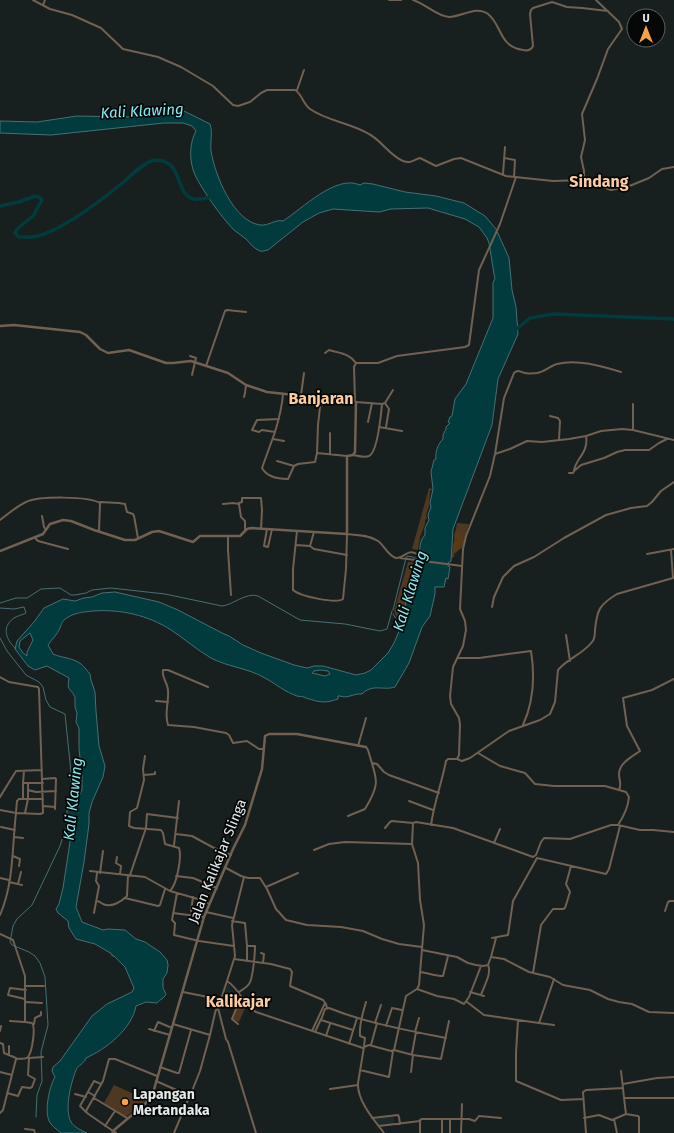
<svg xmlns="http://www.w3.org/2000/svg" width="674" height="1133" font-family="'Fira Sans',sans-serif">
	<rect width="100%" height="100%" fill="#181f1f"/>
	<path fill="#1b2a2a" d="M228,984L230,986L229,989L234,991L229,1002L235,1005L234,1007L221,1001Z
		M393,1116L395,1121H393L394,1124L380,1126L374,1119Z"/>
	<path fill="#4f3821" d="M429,488L433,489L430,491L429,506L426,515L427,518L425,520V524L420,537L418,550L412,549Z
		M457,523L469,524L468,527L462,548L455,552L454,557L451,559Z
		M408,562L416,563L412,593L407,598L402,620H398L394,611Z
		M241,999L246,1006L239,1022L233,1019Z
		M114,1085L147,1100L126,1117L104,1103Z"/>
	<path fill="#5a3917" d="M457,530L459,532L457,535H461L464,539L463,545L456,553L454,552C452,547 452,543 457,540L454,537L455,532Z"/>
	<path fill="#023b3e" stroke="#467072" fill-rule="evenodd" d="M177,110H182L210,124C213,132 210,142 211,151C215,175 233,221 260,225C269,226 275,219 283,221C302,209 336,174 360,185L364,183L373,184L405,192L436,196L464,203L485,216L496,229L509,258L512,290L516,307L518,334L498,379L492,425L453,529L451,561L448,563V566L450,567L448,579L446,578L444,587H435V594L430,616L422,627L409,663L395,687C383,691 373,683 362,694C354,693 348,699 340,696H338V699C324,704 319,702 306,698C303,696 300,697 297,696C285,692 276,684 265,678C248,668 228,667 211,658C197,650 185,639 171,630C148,615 120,609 93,611C83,612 72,613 64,620C62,622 61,625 60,628C57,635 52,639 48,645L53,654C62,658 74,658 81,664C85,667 87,671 90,674L91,680L95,692L96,711L99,746L105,766L103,777L92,802L89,813V824L84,862L76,907L82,922L103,930L108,929L125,930L136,939L145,942L160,952L167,960L168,965L167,973L163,979V988L166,994C164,999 160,999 157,1003L146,1002L136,1006C132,1029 106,1049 86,1058C84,1064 78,1065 76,1070C71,1083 64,1109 71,1122C74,1127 82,1131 87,1133H61C58,1130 54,1128 51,1124C43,1115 49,1087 55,1077L52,1071L53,1067L60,1061L92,1016L107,1004L132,992L134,988L125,967L114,956H112V954L95,944L76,939L69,928L68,921L58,913L56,909L59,904L63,888L70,842L66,821L68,803L70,801L79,796L82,790V776L79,749V728L76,722L77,713L75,707V697C69,686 67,692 69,678L47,666L35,670L28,666L15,649L17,641L34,622L44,608L63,599L75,601L84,598L92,597L102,593L115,592L159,602L178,610L222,633L229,636L243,645L261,653L294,665L307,668L314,666H323L356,675L365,673L371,670L388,653L394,643L400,629L407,598L412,593L416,565L417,562H420C420,553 418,542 425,535V528L429,520L428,515L431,507L430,503L433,489L431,472L434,460L436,459C435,452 438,444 443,439V435L446,429V427L450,423L448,422L450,417L452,416L455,399L466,384L493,318V283L495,278L494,274L489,243L487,238L479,227L465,219L428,208L391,209L379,212L333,209L319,213L303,222L268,250C265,250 263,252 260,251C254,249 250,243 246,239C242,236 238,233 234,230C221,217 203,191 195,175C189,161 189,144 196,131L192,126L183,123H164L51,135L0,133V121L37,122L77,116L128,117ZM30,633L33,640L27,652V656L23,653L19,647L20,641ZM320,670L328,671L330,674L325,676L312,673L314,671Z"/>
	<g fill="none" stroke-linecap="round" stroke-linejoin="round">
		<path stroke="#467072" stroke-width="1" d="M0,603L16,598H27L41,589L60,588L71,595H75L86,593L92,590L111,588L165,594L222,606C233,605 246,592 258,596L300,620L345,624L380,631L387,629L392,611
			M0,608L14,609L24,607L26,613C22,615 17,616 14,618C1,627 6,640 16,649
			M393,610L406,558L407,556L413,557L420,560
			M393,614L402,628
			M0,638L7,651L26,675L39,682L43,687L46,700L50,707L65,714L71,772V801
			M36,1117L37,1095L42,1081L41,1052L48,1025L45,977L40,963L35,956L29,952L12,945L10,942L13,926L17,919L32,905L60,846L67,824"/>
		<path stroke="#023b3e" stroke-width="3.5" d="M0,206L19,202L35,196L39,197L42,200L33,216L17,229L15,233L19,237C25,237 31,238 37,236C59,232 102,200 120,185C130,177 141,164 154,160C158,160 160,160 163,161C183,167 176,196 194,199C200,200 207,198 212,197
			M514,331L530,318L554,314L674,319"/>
		<path stroke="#716152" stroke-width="2" d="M33,0L50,9L72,15L101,28L123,49L158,57L181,67L213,86L233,105L238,106L250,102L261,93L267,90H295C302,94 303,104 310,109C327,121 351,123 369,134C382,141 389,155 403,161C411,164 413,160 420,158L436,166L454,159L461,158L506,176L553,181L584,180L611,190L627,187L649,178L662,169L674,167
			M389,0H401
			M413,0C424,3 438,17 449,17C462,17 476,5 488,14C502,25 499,47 523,50C527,51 531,50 533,46L530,14L531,10L533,8L552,2L567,7L582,8L608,11
			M43,5L45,0
			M297,90L304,70
			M504,158L515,160L514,177
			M503,174L505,147
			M584,180V171L581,157L585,140L582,114L597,79L608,49L622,29L619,22L596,0
			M325,353L329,350C339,353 349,353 356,363
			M190,356L196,358L192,375
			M206,366L225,311L227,310L246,312
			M301,395L304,373
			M244,397L245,393L246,385
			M355,401L354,367L356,363H378L397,356L465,347L469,345L479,270L500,224L516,177
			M356,402L382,404L385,403L393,390
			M385,403L389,409L386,427
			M550,416L558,418L560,421L559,440
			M279,419L257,420L252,430L259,432L262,430L275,432C279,419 282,407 283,394
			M368,422L372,403
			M379,427L402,431
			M633,430V404
			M275,432L262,468C267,477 278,479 288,479L294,466L298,464L315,462L317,453L347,456
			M330,433V454
			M273,439L284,441
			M317,453L318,425L321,398
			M495,454L510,449L527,441L542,442L569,439L586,436L601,431L622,429L633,430L674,440
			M353,455C358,456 364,458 369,456C378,452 381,414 382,404
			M277,461L294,466
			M574,471C575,459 589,453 586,436
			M569,473H573L574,471L581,465L604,458L617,452L625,450H649L659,443L667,439
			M100,502L119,503L125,504L127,512L133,514L134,516L138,538
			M223,504L233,503L239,504V503L242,502V498H261L262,510L261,529
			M239,504L241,517L245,521V531
			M42,516L44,527L46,530
			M0,520C8,514 17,506 26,502C39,496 88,496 100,503L99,531
			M267,529L264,546L268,547L272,529
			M297,531L293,569V590C299,596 336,604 343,599L346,569L347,534C357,535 369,535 378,541C384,545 388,556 396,558C404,559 407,548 417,554
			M228,537V550L231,595
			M35,538L38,541L68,549
			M296,545L310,546L314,532
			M310,546L314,549L347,555
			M647,554L674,549
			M400,558L462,566
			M492,607L494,597L503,577L514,566L534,557L564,538L606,515L631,508L647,506L652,502L661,491L674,482
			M566,635L570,661
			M457,658H479L531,651C535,676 533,703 523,725
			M0,677L9,682L38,687L39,689L43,811V813L40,814L16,813C12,847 14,883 0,915
			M208,687L168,670H163C161,677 168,683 168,691C169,703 164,713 168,725L194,727L226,733L229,735L233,743L247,741L259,749H263
			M156,701L168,702
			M358,746L366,718
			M478,753L500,766L525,773L535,784L554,786H605L626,792L629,797C628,808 624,816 618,825
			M145,756L143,769L144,780L137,808L130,812L129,826L134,828L161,830L163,833L165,844L179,848C182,857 177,884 170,891
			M457,759L462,761L470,758L509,731L540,720L550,714L555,702L558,670C567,659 583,654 592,642C595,639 595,634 595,630C597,610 599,605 617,594L673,578L671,550
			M372,763L377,764L384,772L389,775L439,793
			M144,775L155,774V772
			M42,779L55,778L56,779L55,809
			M23,783L24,771
			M28,790L36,792L56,791
			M619,790C622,784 619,780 619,774C619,763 633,756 640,751L627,726L623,698L652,690L674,679
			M0,797L16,771L42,770
			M23,798V783H43
			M28,799V783
			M409,801L433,810
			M43,806L55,807
			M0,810L16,813
			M16,812L17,801L19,799H43
			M25,813L28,799
			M348,816L365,809C382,781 376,779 368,750L366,747
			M431,825C434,803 442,782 446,761L448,759H457L459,755L460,725L459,718L451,704L450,696L453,667L463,646L466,630L465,621L460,609L463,549L466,536L490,476L495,454L504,398L514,373C519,369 520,372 525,373C528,374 534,373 537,373C544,372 550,366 557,364C578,359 601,366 621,372
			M1,827L15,830
			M146,828L147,814L178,818
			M385,828L390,822L392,821L413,823
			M176,834L192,836L214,848L231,855
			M14,837L23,838
			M494,843L500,829
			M174,845L179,801
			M314,850L329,844L345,842L412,844
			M13,856L20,859L19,866
			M117,857L116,863L121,866L120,874
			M537,858L606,874L609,869L620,826
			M226,868L241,876L248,878H260L267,889L276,909L286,920L307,925L341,927L363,931L382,939L399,944L422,947
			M90,871L145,877L170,891L205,901L209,904
			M100,873L103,851
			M130,875L146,828
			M176,876L193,878L217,888
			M244,877L232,925L235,956L227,981C240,989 243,1005 256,1012L363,1048
			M0,878L9,880
			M9,882L22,885
			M18,884L21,872
			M266,887L298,873
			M177,893L172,920L175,923L174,935L199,941L234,946
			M125,898L158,906L160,905L165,889
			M97,901C99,901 101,903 103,904C111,908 121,902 127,896L128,875
			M191,911L193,897
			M665,911L668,902L670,901H674
			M206,912L233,918
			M94,913L99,886L96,881L97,873
			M173,913L204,917
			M232,921L245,923L247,946V961
			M0,934L13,940L25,976V1022L32,1023C36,1028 32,1052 28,1057C26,1060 19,1058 16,1059L3,1110L0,1113
			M492,938L508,935L513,901L537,858
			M422,950L457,957L468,963L476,965L483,966L488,965L491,957L504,959L529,972L550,977L563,985L590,990L608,999L619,1002L632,1004L649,1012L674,1013
			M261,953L264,954L263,963
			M491,957L496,938
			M234,959L271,964L290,969L292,972L290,986L323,1000L326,1004L327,1008
			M420,972C428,973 436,976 443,976L448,956
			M533,973L541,925L553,909H563L565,908L570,892L566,884L571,866
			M227,981L218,1008L226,1039L228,1042L256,1133
			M26,986H44
			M417,989L437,996L454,999L464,1004L469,997L481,966
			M183,992L218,999
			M239,992C242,990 247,987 249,984C253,979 255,953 255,946H247
			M470,992L484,996
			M481,995C484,986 492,973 488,965
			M25,999L8,995L10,988L26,990
			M26,1002L42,1003
			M467,1002L484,1015L539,1023L554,979
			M518,1020L516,1053V1081L561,1100L583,1099
			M10,1021L25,1022
			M375,1023L381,1005
			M539,1023L554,1025
			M34,1024L35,1018L41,1015V1012
			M173,1024L210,1035L215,1013L219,1000
			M238,1024L232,1019L241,997
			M386,1026L392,1008L402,1010
			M149,1029L170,1035
			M353,1030L321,1020L325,1009L329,1008C366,1023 406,1030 446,1038
			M0,1031L1,1026
			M154,1031L158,1022L172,1028
			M312,1031L325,1003
			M315,1032L321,1019
			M415,1032L419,1018
			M326,1036L330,1024
			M0,1043L3,1044L4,1053L16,1058
			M349,1044L357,1018
			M371,1045L377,1023
			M364,1046L365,1038L360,1036C359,1024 363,1012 366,1002
			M394,1050L413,1055L411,1072
			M412,1054L416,1032
			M9,1055V1046
			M413,1055L441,1059L449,1021
			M29,1058L43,1057
			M160,1067L177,1073H179L191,1030
			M360,1070L389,1077L393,1051
			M621,1071L623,1088
			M0,1072L12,1075
			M156,1081L190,1096L200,1071L210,1035
			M623,1084L657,1078L674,1077
			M330,1089L358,1085
			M88,1092L95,1096
			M7,1093L18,1096L22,1087L30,1088L32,1087L35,1079L28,1075L29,1058
			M75,1094L86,1097
			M94,1098L127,1118
			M624,1098L626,1114
			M86,1112L80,1106L94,1081L101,1084
			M372,1118L398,1115L399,1117L400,1124
			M584,1118L599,1115L612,1120L626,1114L638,1116L639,1117V1133
			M614,1119L617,1133
			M105,1126L115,1111
			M379,1126L420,1121
			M25,1129L34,1130L35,1133
			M112,1133L113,1131L87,1113L86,1111L103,1081L109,1059H115L157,1076
			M174,1133L190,1095
			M384,1133C374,1120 357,1101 358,1083L364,1047L369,1045L391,1051L394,1050L406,996L417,989L419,985L424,925L420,900L418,863L412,844L413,823L416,822L453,828L533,857L536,855L541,842L544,838L570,839L611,825H618L640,830H653L674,832
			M420,1133V1120L422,1119H469L475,1121L479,1116L501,1118
			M442,1133V1119
			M450,1133V1119
			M461,1133L462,1104
			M586,1133L583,1092L586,1090L623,1088L624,1098H674"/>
		<path stroke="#716152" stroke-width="2.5" d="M0,326L14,325L80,332L86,335L100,349L108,353L129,350L166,363H173L191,361L228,373L246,385L267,392L350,401H355L356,403L355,452L353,455L347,456V534L251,528L247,529L240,536H200L193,542L159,531L152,532L135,540H125L94,530L71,521L63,520L50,524L43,534L0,551
			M116,1133L113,1131L145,1104L153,1093L204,917L233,849L245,825L262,769L265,736L269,734H297L366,747"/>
	</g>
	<circle fill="#f7a248" stroke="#060808" stroke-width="1.5" cx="125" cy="1102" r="4"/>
	<g text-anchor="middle" stroke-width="3.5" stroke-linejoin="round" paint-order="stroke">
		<g font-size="14" fill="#e6eaeb" stroke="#060808">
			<text transform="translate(217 861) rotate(-68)" y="5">Jalan Kalikajar Slinga</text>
		</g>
		<g font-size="14" font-weight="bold" fill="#e6eaeb" stroke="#060808" text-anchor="start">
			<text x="133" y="1099">Lapangan<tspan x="133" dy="16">Mertandaka</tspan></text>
		</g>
		<g font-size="15" font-style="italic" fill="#84ecf2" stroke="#060808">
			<text transform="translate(142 111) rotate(-3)" y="5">Kali Klawing</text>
			<text transform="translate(410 591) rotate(-73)" y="5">Kali Klawing</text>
			<text transform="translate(73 799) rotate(-84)" y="5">Kali Klawing</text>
		</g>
		<g font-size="16" font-weight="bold" fill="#fdcda0" stroke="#060808">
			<text x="599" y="187">Sindang</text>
			<text x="321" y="404">Banjaran</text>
			<text x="238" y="1007">Kalikajar</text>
		</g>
	</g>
	<g transform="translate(646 28)"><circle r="19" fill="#060808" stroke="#606263"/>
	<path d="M0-3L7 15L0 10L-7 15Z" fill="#f7a248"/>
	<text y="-6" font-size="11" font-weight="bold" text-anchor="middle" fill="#e6eaeb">U</text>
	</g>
</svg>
